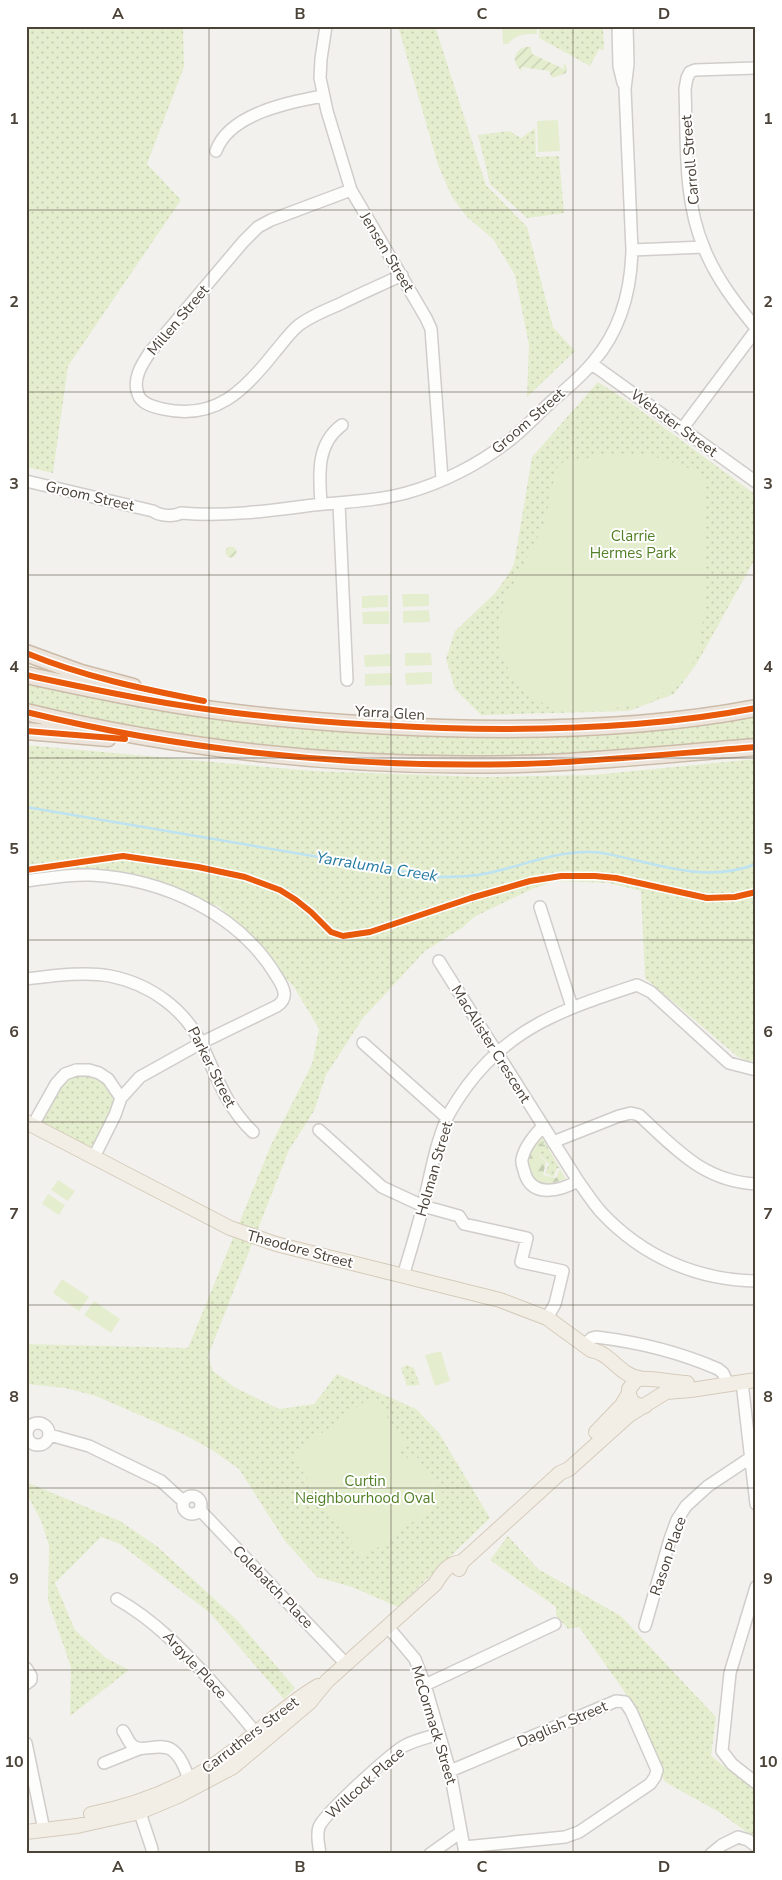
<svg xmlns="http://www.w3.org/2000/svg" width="782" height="1880" font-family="'Nunito Sans',sans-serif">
	<defs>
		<pattern id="grass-dots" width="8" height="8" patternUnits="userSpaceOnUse" patternTransform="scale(1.25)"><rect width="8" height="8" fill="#e4eece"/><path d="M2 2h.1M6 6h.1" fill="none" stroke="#c5cdb2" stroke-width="1.8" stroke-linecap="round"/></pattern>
		<pattern id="forest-firs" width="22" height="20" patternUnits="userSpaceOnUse" patternTransform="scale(1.25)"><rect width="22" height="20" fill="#e4eece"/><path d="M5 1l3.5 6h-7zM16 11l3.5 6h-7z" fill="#c5cdb2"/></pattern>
		<pattern id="garden-furrows" width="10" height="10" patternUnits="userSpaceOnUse" patternTransform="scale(1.25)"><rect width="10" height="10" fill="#e4eece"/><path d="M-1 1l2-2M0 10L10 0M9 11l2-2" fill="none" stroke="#c5cdb2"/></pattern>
	</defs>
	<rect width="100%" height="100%" fill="#f3f1ee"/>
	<path fill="url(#grass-dots)" d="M26,26H183L184,67L147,164L181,200L68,366L53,473L26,467Z
		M398,26H435L486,185L527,227L553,327L575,351L527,397L529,345L515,275L493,239L467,217L452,197L438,165Z
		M539,26H603L604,50L599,49L590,66L539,38Z
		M535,128L536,157L559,156L564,213L527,218L490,184L478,135L509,131L521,138Z
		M598,382L632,404L756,495V557L696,665L674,694L629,711L481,715L455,689L446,659L455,631L495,593L508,575L514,564L532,457Z
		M26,681L357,730L756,712V743L568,758L363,757L203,738L145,729L26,705Z
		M26,745L313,771L482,777L592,775L756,759V1059L749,1062L737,1056L645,978L641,891L609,883L555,881L532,889L474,917L462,928L425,951L363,1018L326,1075L314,1111L289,1150L208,1356L213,1371L234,1387L279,1409L314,1404L337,1374L416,1409L439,1433L490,1518L398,1607L352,1587L317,1577L285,1541L239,1469L212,1450L183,1434L96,1396L65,1388L26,1384V1344L188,1348L271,1145L312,1064L319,1029L294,987L220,907L147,879L26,876Z
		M77,1073L97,1075L120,1095L90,1149L38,1123L59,1085Z
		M542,1137L560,1169L557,1168L554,1177L545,1173L549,1164L532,1147L537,1138Z
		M407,1365L414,1368L420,1385L407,1386L401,1368Z
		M26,1482L120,1521L158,1547L236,1619L295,1688L284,1699L210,1613L120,1544L101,1537L55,1583L75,1630L106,1658L129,1670L70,1716L71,1667L48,1601L49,1546L42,1523L26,1492Z
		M508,1536L538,1569L621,1616L716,1717L711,1756L756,1791V1839L719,1812L665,1782L624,1691L579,1627L568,1629L556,1615V1607L490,1560Z"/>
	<path fill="url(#forest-firs)" d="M540,1143L546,1146L539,1155L546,1162L543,1175L556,1178L560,1169L566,1179L549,1184L534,1183L527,1169L532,1147Z"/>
	<path fill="url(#garden-furrows)" d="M525,47H531L532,54L564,69L563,63L565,64L567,68L566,73L552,78L549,71L521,67L522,71C511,63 513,51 525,47Z
		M225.5 552a5.5 5.5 0 1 1 11 0a5.5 5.5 0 1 1-11 0Z"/>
	<path fill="#e4eece" d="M502,26H537V34C525,34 516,34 508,44H503Z
		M558,120L560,151L538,152L537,121Z
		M622,454C657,454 675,462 706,476L704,614L697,656L690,668L681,679L657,698L644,704L608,709L563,710H554L547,706L527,692L511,675L501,652L499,628L504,602L544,525L556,470L560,463L593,457Z
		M402,594H429V606L403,607Z
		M388,595V607L362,608V596Z
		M429,610L430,622L403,623V611Z
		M389,611V624H363L362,612Z
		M405,653H431L432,665L405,666Z
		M390,654L391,666L365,667L364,655Z
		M432,672V684L406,685L405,673Z
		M391,673L392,685L365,686V674Z
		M58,1180L75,1191L68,1201L51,1190Z
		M48,1194L65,1205L59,1215L42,1204Z
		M62,1279L89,1297L79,1311L53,1293Z
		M94,1301L120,1319L111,1333L84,1315Z
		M441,1351L450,1381L435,1386L425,1355Z
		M372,1396L408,1446L399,1453L404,1460L414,1453L446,1498L363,1558L329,1512L321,1497L291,1456Z"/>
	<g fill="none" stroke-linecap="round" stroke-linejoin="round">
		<path stroke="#bde2f2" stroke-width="2.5" d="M26,807L436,877C450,877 464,877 478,875C516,869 551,851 590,852C605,852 620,857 635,860C675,870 716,880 756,864"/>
		<defs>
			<path id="minor" d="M326,26L321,59L320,78L327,111L351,190L426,318L431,329L442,479
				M618,26L619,66L623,83
				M756,68L695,70L690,72L687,78L685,89C687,141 683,199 704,248C716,278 736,304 756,328
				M216,151C229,114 289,102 323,96
				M351,190L271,220L258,227L243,242L150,352C142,364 132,379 138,394C141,404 154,407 163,409C215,421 245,390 274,353C282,344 290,332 299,325C311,316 326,310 340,304C360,294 381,285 402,275
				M632,250L704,247
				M592,364L756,482
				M682,429L756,330
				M26,481L153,511C160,516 173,517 181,513C225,517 268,511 313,505C344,502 376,501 406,493C443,483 481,463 510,440C525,428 538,414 552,401C566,389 582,376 593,362C620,331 631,290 632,250L625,89L628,64L627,26
				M321,504C319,475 316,444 342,425
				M339,504L347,680
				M26,881C48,878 69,874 91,875C163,879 239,913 277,977C284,988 289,998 277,1006L201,1043L140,1077L121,1098L115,1115L94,1157
				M540,907L572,1007
				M439,961L578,1181C586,1192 593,1203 601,1212C642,1256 696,1280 756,1281
				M26,979C51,976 85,971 110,976C151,984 186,1010 203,1047C217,1078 228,1109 253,1132
				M363,1043L447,1118
				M33,1125L56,1084L65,1074L76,1070H89L99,1073L108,1079L121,1098
				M543,1126C534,1136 525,1146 522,1159C521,1164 524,1169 525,1174C533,1198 560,1191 578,1181
				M319,1130L382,1187L423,1206L459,1216L464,1224L527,1238L521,1262L563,1271L555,1304L547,1318
				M553,1142L619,1116L631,1113L639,1115C676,1149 703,1181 756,1184
				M403,1276C410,1253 417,1230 423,1206C430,1177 435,1146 447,1118C452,1107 460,1096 467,1086C512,1025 568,1008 637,985L651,992L729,1063L756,1070
				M584,1345L592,1338L596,1337C638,1342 679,1352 718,1369L723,1373L728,1384
				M742,1382L756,1504
				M27 1434a11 11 0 1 1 22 0a11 11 0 1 1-22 0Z
				M50,1435L89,1446L161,1481L183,1501
				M183 1505a9 9 0 1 1 18 0a9 9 0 1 1-18 0Z
				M200,1510L346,1664
				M756,1587L730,1673L722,1751L732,1764L756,1783
				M117,1599C154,1620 182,1649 210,1680C227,1699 245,1718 260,1739
				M645,1626L670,1539L677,1520L686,1506L708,1486L750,1458
				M388,1627L415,1659L425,1685L450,1771L465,1853
				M26,1668L31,1676V1680L26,1684
				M425,1685L555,1624
				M123,1731C126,1735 128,1741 131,1744C140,1755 159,1741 172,1750C183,1758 187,1775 192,1787
				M26,1743L44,1830
				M104,1763L139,1749
				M450,1771L616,1701L625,1702L631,1711L657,1770L655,1777L650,1784L579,1832L565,1837L464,1847
				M137,1804L152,1849V1854
				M320,1854C319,1845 316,1836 319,1827C324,1814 393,1751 406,1745C416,1740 429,1737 439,1734
				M430,1854L461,1832
				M711,1854L722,1845L738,1837L748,1840L756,1846"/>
			<path id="major" d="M26,1122L230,1228L276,1244L500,1300L547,1318L591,1350C611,1353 619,1375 639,1378
				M645,1406C634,1406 628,1400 629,1389L636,1380C645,1376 675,1383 687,1383
				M596,1432L622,1405L629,1393
				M459,1569L462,1562L560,1473L569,1469L629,1415L666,1392L691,1390L756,1380
				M91,1814C142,1804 192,1783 233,1751C261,1730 287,1704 318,1686
				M26,1832L77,1826L140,1812L178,1796L233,1767L309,1703L327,1681L435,1584C442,1573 448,1563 462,1562"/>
			<path id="highway" d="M26,653L81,673L133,687
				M26,675C77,686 127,697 179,705C266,719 354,725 443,728C547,731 653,728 756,708
				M26,712C186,751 353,768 518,764C597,762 677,753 756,747
				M26,731L108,738"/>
		</defs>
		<use href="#minor" stroke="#d0cdca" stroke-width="14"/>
		<use href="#major" stroke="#d6cbbb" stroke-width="16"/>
		<use href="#highway" stroke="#cbbba8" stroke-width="19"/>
		<use href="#minor" stroke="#fdfdfc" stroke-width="11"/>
		<use href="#major" stroke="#f2eee6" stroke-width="14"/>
		<use href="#highway" stroke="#ede5db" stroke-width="16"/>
		<defs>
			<path id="cycleway" d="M26,653C84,677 143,689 204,701
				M26,675C77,686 127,697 179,705C266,719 354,725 443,728C547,731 653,728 756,708
				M26,712C186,751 353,768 518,764C597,762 677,753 756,747
				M26,731L125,739
				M26,870L123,856L198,867L245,877L280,890L296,900L311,912L331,932L343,936L370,932L471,898L530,881L561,876H595L616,878L707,898L735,897L756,892"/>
		</defs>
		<use href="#cycleway" stroke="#fff" stroke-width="9"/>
		<use href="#cycleway" stroke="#e8590c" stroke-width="6"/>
	</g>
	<path fill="none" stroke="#4b4238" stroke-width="1" stroke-opacity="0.55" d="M209,26V1854M391,26V1854M573,26V1854M26,210H756M26,392H756M26,575H756M26,758H756M26,940H756M26,1122H756M26,1305H756M26,1488H756M26,1670H756"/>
	<g text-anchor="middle" stroke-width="4" stroke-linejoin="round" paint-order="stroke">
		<g font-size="15" fill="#4b4238" stroke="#fff">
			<text transform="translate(690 160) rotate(-95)" y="5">Carroll Street</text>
			<text transform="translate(387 252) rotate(59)" y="5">Jensen Street</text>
			<text transform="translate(178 320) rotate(-50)" y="5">Millen Street</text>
			<text transform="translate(528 421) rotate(-41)" y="5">Groom Street</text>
			<text transform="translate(674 423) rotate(36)" y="5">Webster Street</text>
			<text transform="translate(90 496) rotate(13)" y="5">Groom Street</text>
			<text transform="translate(390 713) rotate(3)" y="5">Yarra Glen</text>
			<text transform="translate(491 1044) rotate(58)" y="5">MacAlister Crescent</text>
			<text transform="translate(212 1067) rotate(63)" y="5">Parker Street</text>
			<text transform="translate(434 1169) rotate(-74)" y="5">Holman Street</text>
			<text transform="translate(300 1249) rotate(15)" y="5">Theodore Street</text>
			<text transform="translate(668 1556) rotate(-71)" y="5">Rason Place</text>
			<text transform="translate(273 1587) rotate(46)" y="5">Colebatch Place</text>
			<text transform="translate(195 1665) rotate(47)" y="5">Argyle Place</text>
			<text transform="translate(562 1724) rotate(-23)" y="5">Daglish Street</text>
			<text transform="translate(434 1725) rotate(73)" y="5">McCormack Street</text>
			<text transform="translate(250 1735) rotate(-37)" y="5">Carruthers Street</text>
			<text transform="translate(365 1783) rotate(-42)" y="5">Willcock Place</text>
		</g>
		<g font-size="15" fill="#528027" stroke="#fff">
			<text x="633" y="541">Clarrie<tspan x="633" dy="17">Hermes Park</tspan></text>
			<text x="365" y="1486">Curtin<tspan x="365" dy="17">Neighbourhood Oval</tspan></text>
		</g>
		<g font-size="16" font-style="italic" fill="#277ba3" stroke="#fff">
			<text transform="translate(377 866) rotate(9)" y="6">Yarralumla Creek</text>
		</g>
	</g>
	<rect width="782" height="1880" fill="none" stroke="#ffffff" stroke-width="55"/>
	<rect x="28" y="28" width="726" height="1824" fill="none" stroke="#4b4238" stroke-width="2"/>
	<g font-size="16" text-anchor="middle" font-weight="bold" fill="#4b4238">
		<text x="118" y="19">A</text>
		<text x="300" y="19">B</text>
		<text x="482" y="19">C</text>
		<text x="664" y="19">D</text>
		<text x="14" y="124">1</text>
		<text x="768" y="124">1</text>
		<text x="14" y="307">2</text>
		<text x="768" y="307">2</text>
		<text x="14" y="489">3</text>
		<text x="768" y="489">3</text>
		<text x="14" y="672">4</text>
		<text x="768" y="672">4</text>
		<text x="14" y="854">5</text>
		<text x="768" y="854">5</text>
		<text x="14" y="1037">6</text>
		<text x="768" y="1037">6</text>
		<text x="14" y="1219">7</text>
		<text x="768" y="1219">7</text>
		<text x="14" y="1402">8</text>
		<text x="768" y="1402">8</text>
		<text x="14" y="1584">9</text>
		<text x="768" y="1584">9</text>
		<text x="14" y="1767">10</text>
		<text x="768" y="1767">10</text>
		<text x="118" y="1872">A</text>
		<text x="300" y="1872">B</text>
		<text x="482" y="1872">C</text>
		<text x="664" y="1872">D</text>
	</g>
</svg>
